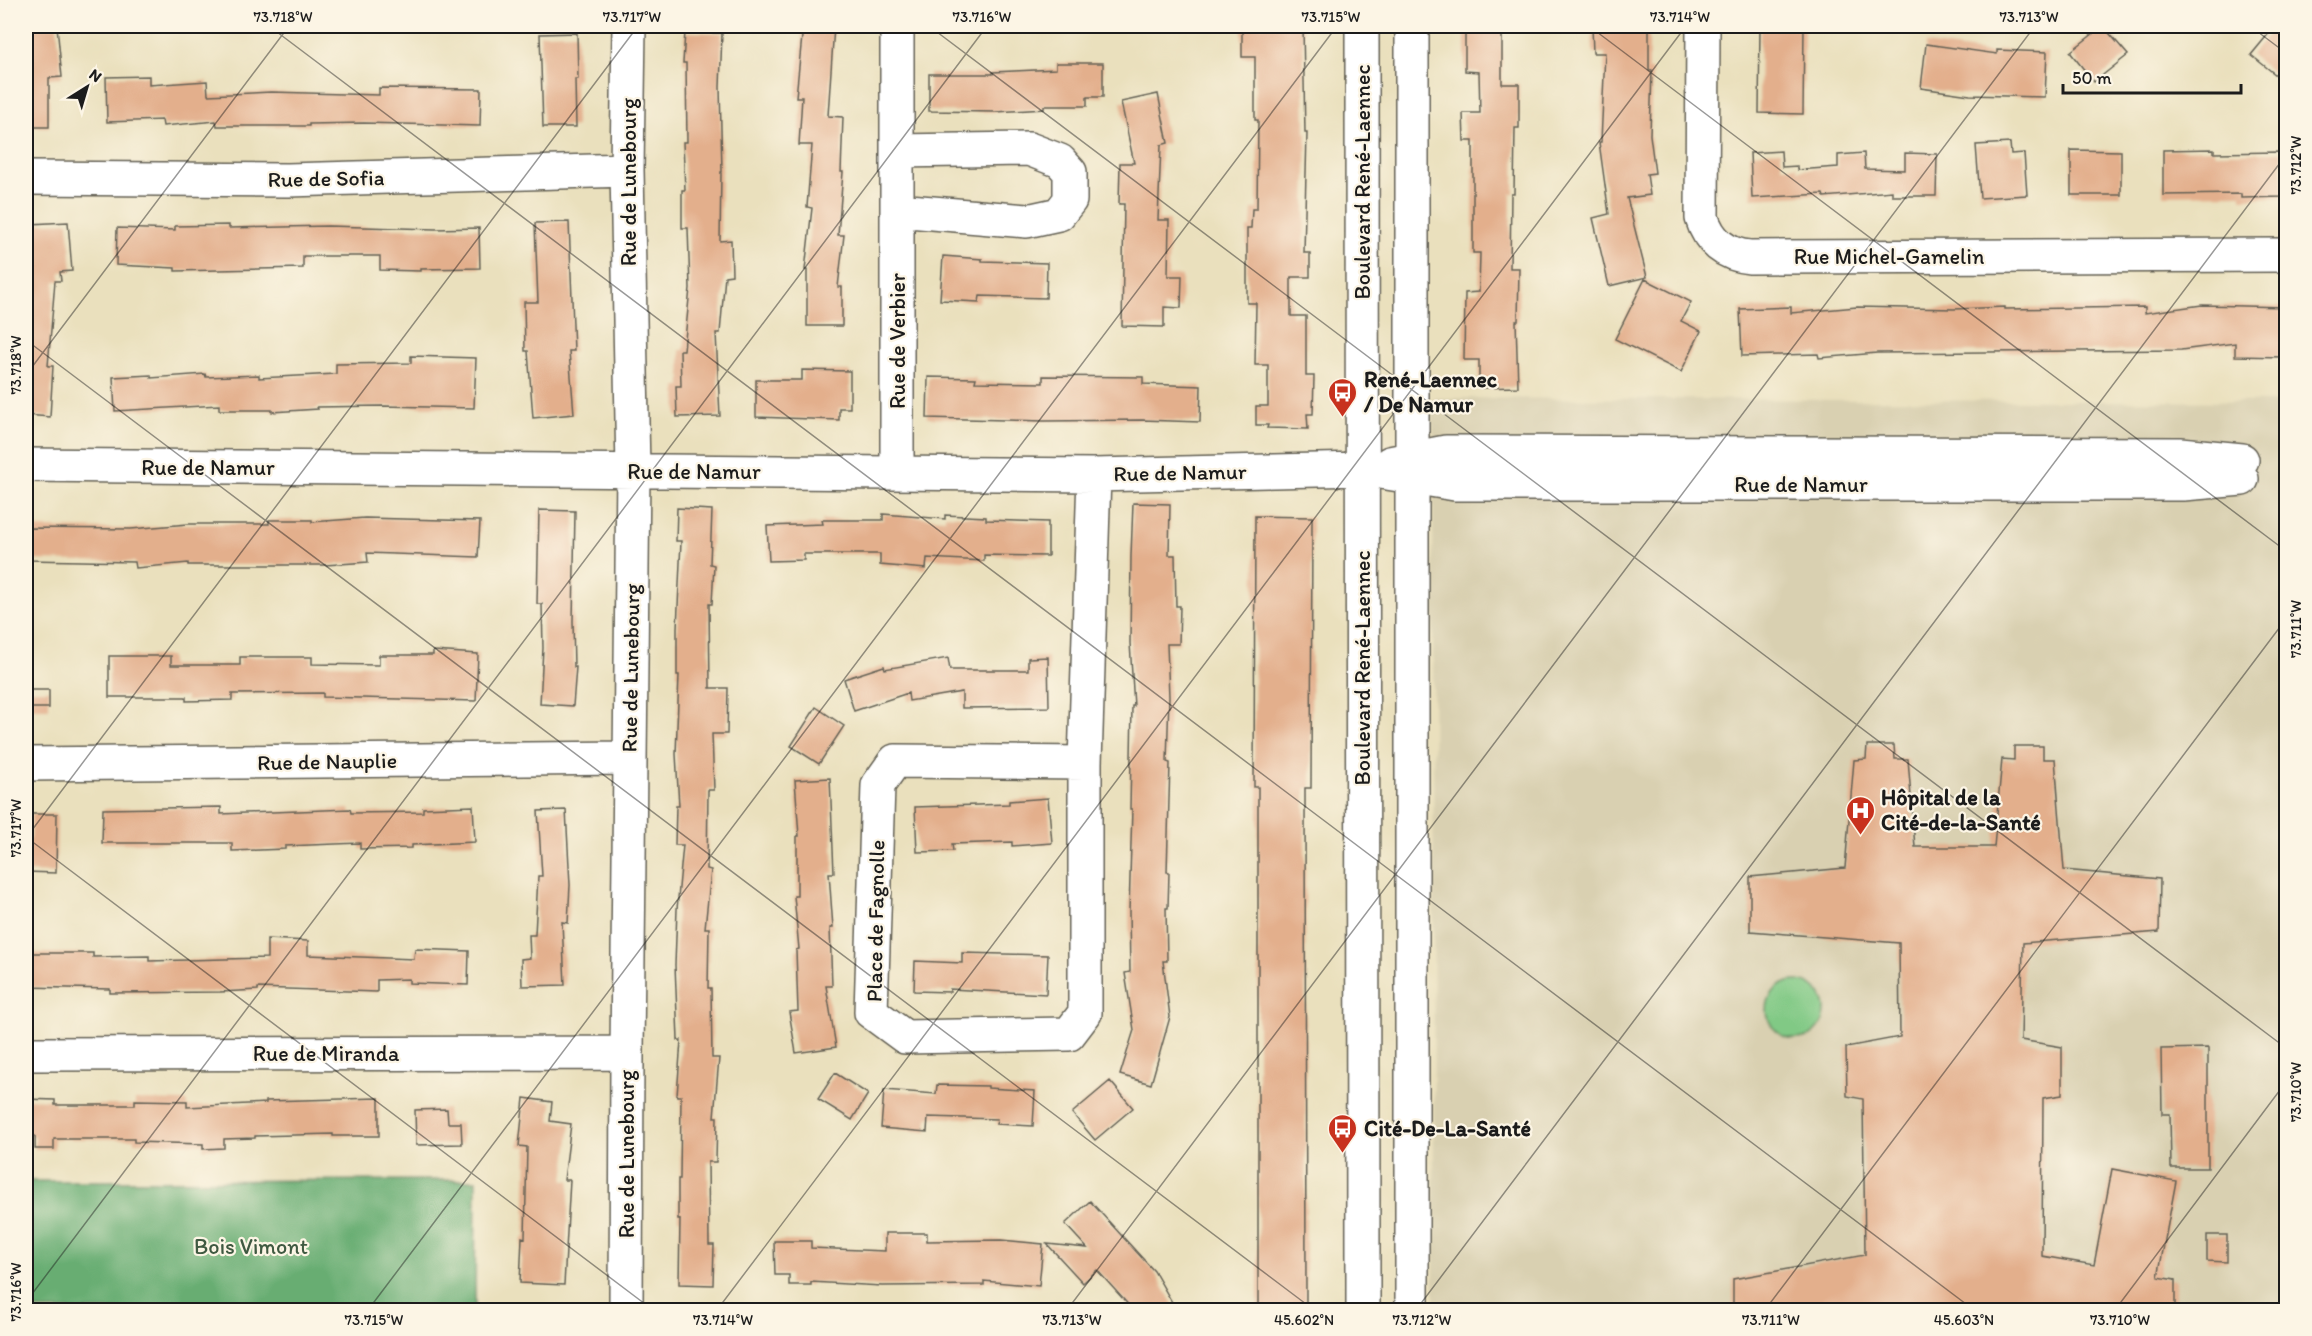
<svg xmlns="http://www.w3.org/2000/svg" width="2312" height="1336" font-family="Itim,sans-serif">
	<rect width="100%" height="100%" fill="#fcf5e5"/>
	<filter id="ink" filterUnits="userSpaceOnUse"><feTurbulence type="fractalNoise" baseFrequency=".0167" numOctaves="2"/><feDisplacementMap in="SourceGraphic" scale="12" xChannelSelector="R" yChannelSelector="G"/><feConvolveMatrix kernelMatrix="1 2 1 2 8 2 1 2 1" color-interpolation-filters="sRGB"/></filter>
	<filter id="wash" filterUnits="userSpaceOnUse"><feTurbulence type="fractalNoise" baseFrequency=".008" numOctaves="4" result="noise"/><feDisplacementMap in="SourceGraphic" scale="24" xChannelSelector="R" yChannelSelector="G"/><feGaussianBlur stdDeviation="1.35" result="paint"/><feColorMatrix in="noise" values="0 0 0 0 0 0 0 0 0 0 0 0 0 0 0 0 0 1.4 0 .05"/><feComposite in="paint" operator="in"/></filter>
	<g filter="url(#wash)">
		<rect width="100%" height="100%" fill="#eae0bd"/>
		<path fill="#d9d0b1" d="M1433,398L2286,402V1310H1434Z"/>
		<path fill="#81c985" stroke="#4e7250" stroke-width="1.5" d="M1767 1010a29 29 0 1 1 58 0a29 29 0 1 1-58 0Z"/>
		<path fill="#68ad72" stroke="#426447" stroke-width="1.5" d="M476,1180L475,1310H26V1181Z"/>
		<g id="blocks">
			<path fill="#e3af8c" d="M57,26L62,77L49,78V127H26V30Z
				M803,26H834L828,116L843,117L841,172H843L838,235H844L838,287H842V326H807V270H805L812,208L807,207L812,145H799L802,97H796Z
				M1242,26H1303L1305,133H1307L1304,253H1310V277H1291V316H1306V376H1314L1313,414H1307L1308,429L1267,428L1268,425H1256V406H1268V365H1255L1256,303H1247V228H1251L1252,209H1257L1258,120H1255V57H1242Z
				M1465,26H1502V84H1519V128H1515L1514,194H1511L1510,268H1519L1518,321H1516L1518,387L1479,388V360H1464L1465,293L1479,292L1480,253H1473V141H1464L1463,113H1480L1479,72L1465,71Z
				M1592,26H1649V70H1652L1650,135L1655,173L1647,174L1650,195L1627,198L1647,277L1609,286L1593,218L1609,214L1599,142H1601L1605,53H1593Z
				M1760,26H1804L1803,114L1759,113Z
				M2103,26L2128,55L2094,82L2070,52Z
				M2275,26L2286,33V83L2251,55Z
				M685,32L722,33L720,87L722,172H721L720,241L731,240L732,275L725,276L720,333H716L720,416L677,417L676,386H681L680,350H684L690,288L688,228H682V190H685L683,142H687L686,63H683Z
				M577,33L578,79H575L576,127H543L540,34Z
				M1926,44L1997,54V50L2047,52L2045,97L1970,95L1921,88Z
				M1056,63H1103V97H1087V106H1044V109L995,112L929,111V74H993V72L1056,69Z
				M149,76V85L207,81L208,95L271,92L379,95V88L481,89L480,126L364,123L309,124V126H217L216,121L163,126L162,120L107,122L106,77Z
				M1158,94L1168,143L1161,145L1158,220H1169L1168,276H1182L1181,308L1164,307V327L1122,326L1124,204H1119L1120,163H1134L1121,102Z
				M2010,143L2011,154L2024,153L2027,195L1980,198L1976,145Z
				M2214,149V153L2281,152L2283,197L2241,198V194L2163,195V150Z
				M2071,150L2121,151V195H2071Z
				M1781,151L1782,167L1797,166V170L1838,167V155L1864,153L1865,169L1905,170V153L1937,154L1936,196H1892V191L1824,197L1823,194L1752,198L1750,153Z
				M68,222L72,271L60,272L61,281H55L48,366H53L50,417L26,415V240H31L30,224Z
				M569,222L574,351H569L574,414L533,418L528,351H525L524,302H538L535,223Z
				M229,225V228L328,226L435,229L479,228L480,268L421,269V271L380,270V256H303V268L175,271V268L116,265L117,228L175,230V226Z
				M943,256L982,259V261L1047,263L1046,298L980,296L979,302L940,300Z
				M1645,279L1691,302L1681,321L1701,331L1681,372L1615,339Z
				M2202,305L2285,307L2284,357L2235,356V343L2181,350L1877,353L1819,358L1818,354L1742,356L1740,309L1791,307V313L1857,307L1954,309L2005,307V309L2145,307V313Z
				M411,356L476,358L474,408L383,406L317,407L318,409L272,412V410H219V405L115,411L113,377L151,375V378L205,374L206,377L259,375V378L336,374V364L411,363Z
				M802,370L850,371V408H839V420L756,417V380H802Z
				M1043,376L1143,377V384L1201,386L1200,422L1142,420L1044,421L927,418L928,377L976,378L975,382L1043,383Z
				M1133,503L1170,504L1169,555H1175L1176,606H1180L1179,644H1167L1169,697L1167,762L1170,763L1167,872H1169L1168,908H1166L1167,961H1163L1170,1017L1151,1084L1120,1075L1134,1030L1125,973L1130,972L1129,912L1132,809H1130L1132,706H1134L1130,643L1131,556Z
				M677,508L712,510L710,564L714,565L712,604H709L710,688H728L727,734H712L714,790H708L707,869L711,870L705,928H709L708,988H711L712,1058H719L714,1117H717L716,1162H708L709,1245H714L713,1285L679,1284L680,1219H678V1179H680L681,1096H677L681,1040H678L675,965L677,909L683,845H675L676,806H679L676,754L679,675H677V628L681,541H676Z
				M539,510L575,511L573,621L574,667H576L573,706L540,704L543,648L542,604H537Z
				M883,514L945,519V515L986,517V520L1048,522V556L984,555V561L927,558L926,569L880,565V554H804V560L769,561L767,526L823,524L822,520H883Z
				M1255,516L1312,517L1311,788H1305L1306,1311H1258V787H1254Z
				M365,518L480,521L478,557L367,553L368,562L325,565H188V563L136,568L135,562L26,560V528L131,529L188,524H269V520H312V522Z
				M433,651L478,654L476,701L323,697V693L232,694V700L186,701V697H109V656H171V665H240V657H312V664L379,665V655H433Z
				M1048,657L1049,707L962,708V692L909,701L908,693L854,711L844,679L884,666L885,669L948,658L950,670H1028V658Z
				M26,690H49V708H26Z
				M816,707L844,726L819,764L791,746Z
				M1867,745H1894L1895,759H1908L1915,847H1994L2002,759L2014,760V746H2043V759H2055L2064,870L2160,879L2159,932L2023,943L2021,1040L2062,1047V1095L2043,1098L2042,1256L2094,1265L2112,1169L2176,1181L2158,1277L2175,1280V1311H1733V1279L1865,1255L1863,1099L1847,1096L1846,1047L1900,1037L1899,943L1750,931V877L1845,868L1854,760L1866,759Z
				M830,778L834,873H829L833,928H830L832,986H826L836,1047L796,1053L789,1012L798,1011L796,950L799,949L794,896H797V836H799L795,780Z
				M1048,798L1052,843L1012,846V842L952,844L953,851L917,852L915,807L1009,804V801Z
				M473,806L475,842L412,845V848L360,849V843L285,846V849L232,851V843H102L103,809L221,807V814L350,809L351,813L423,812V808Z
				M566,810L570,885L568,923L562,922L565,985L522,986L521,959L530,958L529,935H535L538,876H542L538,811Z
				M31,814H57L56,873L26,872V838H31Z
				M267,939L308,941V955L414,959L415,949L469,951L468,985L409,983V979L377,980V992L258,988V990L220,992L110,993V989L26,987V953H93V957L149,956V961L267,958Z
				M962,953L1048,955L1046,994L950,989V992L914,991L915,961L962,963Z
				M2208,1048V1168H2171L2170,1114H2162L2161,1049Z
				M835,1073L868,1094L852,1120L818,1099Z
				M1110,1081L1133,1108L1095,1140L1072,1113Z
				M937,1085L988,1086V1088L1035,1091L1033,1126L996,1124L997,1119L928,1117L927,1132L881,1128L884,1090L936,1094Z
				M379,1098V1136H333V1134L255,1136V1138L224,1139V1148L203,1149V1144L134,1142V1139H54V1149H35V1136L26,1135V1099L55,1100V1105H135V1100L187,1101V1107L266,1103V1101Z
				M524,1098L552,1102L550,1121L571,1124L564,1180H570L564,1285L520,1283L522,1237L525,1238L527,1147L519,1146Z
				M447,1109L448,1123H461L462,1144L416,1145L415,1110Z
				M1090,1201L1154,1271L1177,1311H1134L1097,1270L1083,1283L1047,1244L1087,1248L1065,1224Z
				M885,1233H927V1241L1001,1240L1043,1244L1039,1286L984,1281V1285L882,1286L811,1282V1285H789V1275H775L774,1241H811V1248L885,1251Z
				M2207,1235H2227V1262L2207,1261Z"/>
		</g>
	</g>
	<g filter="url(#ink)">
		<use href="#blocks" fill-opacity="0" stroke="#646154" stroke-width="1.5"/>
		<g fill="none" stroke-linecap="round" stroke-linejoin="round">
			<defs>
				<path id="minor" d="M1362,26L1363,1310
					M1703,26L1702,218C1709,241 1725,255 1750,257L2286,255
					M26,178L288,180L627,170
					M897,210L1027,221L1059,214L1070,200V172L1060,161L1029,149L897,151
					M1390,463L1446,452L2180,454L2242,460
					M26,465L1094,475L1362,469L1455,484H2183L2242,479
					M897,473V26
					M1085,763L895,761L878,785L871,1012L905,1037L1069,1034L1085,1013V763L1094,475
					M26,764L629,758
					M26,1054L627,1053
					M626,1310L627,1053L633,470L627,170L629,26
					M1412,1310V26"/>
			</defs>
			<use href="#minor" stroke="#646154" stroke-width="36"/>
			<use href="#minor" stroke="#fff" stroke-width="33"/>
		</g>
	</g>
	<path fill="none" stroke="#1c1c1c" stroke-width="1.5" stroke-opacity="0.45" d="M269,26L1974,1310M929,26L2286,1048M1589,26L2286,551M2250,26L2286,53M26,340L1314,1310M26,375L289,26M26,837L653,1310M26,838L638,26M26,1302L987,26M368,1310L1337,26M717,1310L1686,26M1067,1310L2035,26M1416,1310L2286,155M1765,1310L2286,619M2115,1310L2286,1082"/>
	<defs>
		<symbol id="bus-pin" viewBox="-11 -11 22 30"><path d="M0 17L-7.5 6A9.5 9.5 0 1 1 7.5 6Z" fill="#c8321e" stroke="#fcf5e5"/><path d="M-5-6H5V4H4V6H2V4H-2V6H-4V4H-5ZM-3.5-4V0h7V-4ZM-3.5 1.2v1.5H-2V1.2ZM2 1.2v1.5H3.5V1.2Z" fill="#fff"/></symbol>
		<symbol id="hospital-pin" viewBox="-11 -11 22 30"><path d="M0 17L-7.5 6A9.5 9.5 0 1 1 7.5 6Z" fill="#c8321e" stroke="#fcf5e5"/><path d="M-5-5h3v3.5h4V-5h3V5h-3V1.5h-4V5h-3Z" fill="#fff"/></symbol>
	</defs>
	<g fill-rule="evenodd">
		<use href="#bus-pin" x="1326" y="376" width="33" height="45"/>
		<use href="#hospital-pin" x="1844" y="794" width="33" height="45"/>
		<use href="#bus-pin" x="1326" y="1112" width="33" height="45"/>
	</g>
	<g text-anchor="middle" stroke-width="4.5" stroke-linejoin="round" paint-order="stroke">
		<g font-size="22" fill="#1c1c1c" stroke="#fcf5e5">
			<text transform="translate(326 178) rotate(-1)" y="8">Rue de Sofia</text>
			<text transform="translate(628 182) rotate(-90)" y="8">Rue de Lunebourg</text>
			<text transform="translate(1362 182) rotate(-90)" y="8">Boulevard René-Laennec</text>
			<text x="1889" y="264">Rue Michel-Gamelin</text>
			<text transform="translate(897 341) rotate(-90)" y="8">Rue de Verbier</text>
			<text x="208" y="475">Rue de Namur</text>
			<text x="694" y="479">Rue de Namur</text>
			<text transform="translate(1180 472) rotate(-1)" y="8">Rue de Namur</text>
			<text x="1801" y="492">Rue de Namur</text>
			<text transform="translate(630 668) rotate(-89)" y="8">Rue de Lunebourg</text>
			<text transform="translate(1362 668) rotate(-90)" y="8">Boulevard René-Laennec</text>
			<text transform="translate(327 761) rotate(-1)" y="8">Rue de Nauplie</text>
			<text transform="translate(875 921) rotate(-89)" y="8">Place de Fagnolle</text>
			<text x="326" y="1061">Rue de Miranda</text>
			<text transform="translate(626 1154) rotate(-90)" y="8">Rue de Lunebourg</text>
		</g>
		<g font-size="22" font-weight="bold" fill="#1c1c1c" stroke="#fcf5e5" text-anchor="start">
			<text x="1364" y="387">René-Laennec<tspan x="1364" dy="25">/ De Namur</tspan></text>
			<text x="1881" y="805">Hôpital de la<tspan x="1881" dy="25">Cité-de-la-Santé</tspan></text>
			<text x="1364" y="1136">Cité-De-La-Santé</text>
		</g>
		<g font-size="22" fill="#3f5941" stroke="#fcf5e5">
			<text x="251" y="1254">Bois Vimont</text>
		</g>
	</g>
	<rect width="2312" height="1336" fill="none" stroke="#fcf5e5" stroke-width="66"/>
	<g transform="translate(87 87) rotate(37)" stroke="#fcf5e5" stroke-width="4.5" paint-order="stroke">
	<path d="M0-4.5L10 22L0 15L-10 22Z" fill="#1c1c1c"/>
	<text y="-9" font-size="16" font-weight="bold" text-anchor="middle" fill="#1c1c1c">N</text>
	</g>
	<path d="M2063 84v9h178v-9" fill="none" stroke="#1c1c1c" stroke-width="3"/>
	<text x="2072" y="84" font-size="18" fill="#1c1c1c" stroke="#fcf5e5" stroke-width="4.5" paint-order="stroke">50 m</text>
	<rect x="33" y="33" width="2246" height="1270" fill="none" stroke="#1c1c1c" stroke-width="2"/>
	<g font-size="15" text-anchor="middle" fill="#1c1c1c">
		<text x="283" y="22">73.718°W</text>
		<text x="632" y="22">73.717°W</text>
		<text x="982" y="22">73.716°W</text>
		<text x="1331" y="22">73.715°W</text>
		<text x="1680" y="22">73.714°W</text>
		<text x="2029" y="22">73.713°W</text>
		<text transform="translate(2296 165) rotate(-90)" y="5">73.712°W</text>
		<text transform="translate(16 365) rotate(-90)" y="5">73.718°W</text>
		<text transform="translate(2296 629) rotate(-90)" y="5">73.711°W</text>
		<text transform="translate(16 828) rotate(-90)" y="5">73.717°W</text>
		<text transform="translate(2296 1092) rotate(-90)" y="5">73.710°W</text>
		<text transform="translate(16 1292) rotate(-90)" y="5">73.716°W</text>
		<text x="374" y="1325">73.715°W</text>
		<text x="723" y="1325">73.714°W</text>
		<text x="1072" y="1325">73.713°W</text>
		<text x="1304" y="1325">45.602°N</text>
		<text x="1422" y="1325">73.712°W</text>
		<text x="1771" y="1325">73.711°W</text>
		<text x="1964" y="1325">45.603°N</text>
		<text x="2120" y="1325">73.710°W</text>
	</g>
</svg>
